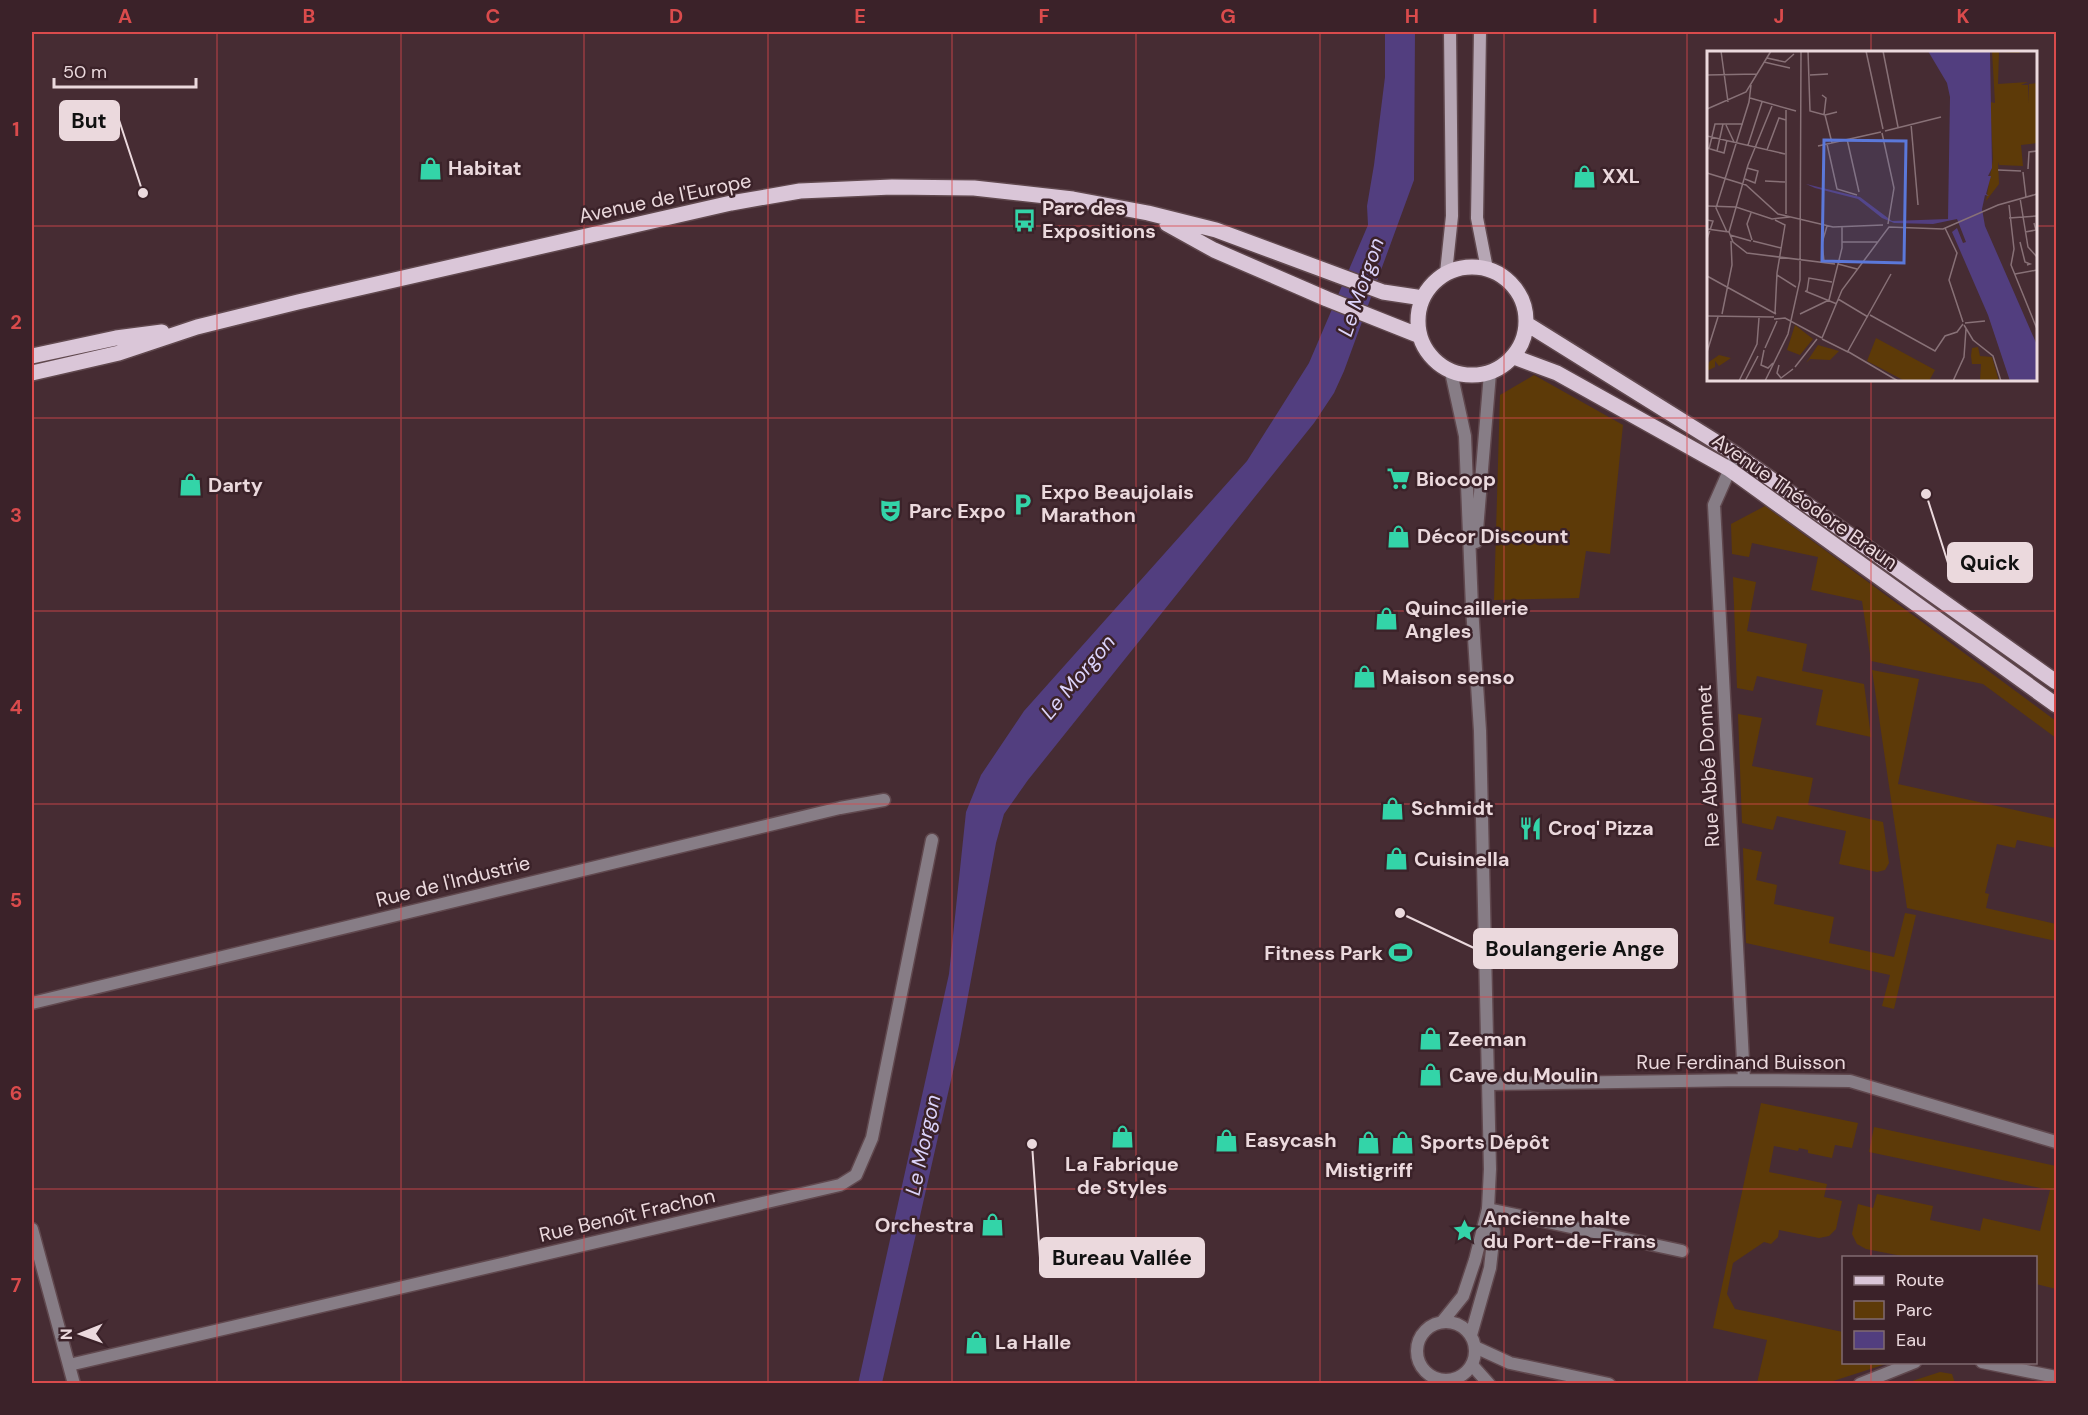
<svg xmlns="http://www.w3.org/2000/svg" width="2088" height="1415" font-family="'DM Sans',sans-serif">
	<rect width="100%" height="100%" fill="#462c33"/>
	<path fill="#5d3a08" d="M1534,375L1623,425L1610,554L1586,551L1579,598L1494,600L1500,395Z
		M1765,506L2056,721V738L1983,684L1871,661L1862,601L1811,590L1818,557L1752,543L1749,557L1732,554L1731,524Z
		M1733,577L1756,582L1747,631L1807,644L1802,671L1864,684L1871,737L1816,725L1823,690L1757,676L1753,691L1737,688Z
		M1872,670L1919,679L1898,784L2056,819V848L2017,840L2015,848L1997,844L1985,893L1989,894L1986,908L2056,924V941L1907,908Z
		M1738,714L1762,718L1752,766L1813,778L1808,805L1883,822L1889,863L1885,870L1877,872L1839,864L1846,831L1777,816L1773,830L1742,823Z
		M1743,848L1762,852L1756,880L1777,885L1774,904L1834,917L1829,943L1894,957L1905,913L1916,915L1894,1009L1882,1006L1890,975L1746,943Z
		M1761,1103L1858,1123L1852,1148L1835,1145L1832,1158L1808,1153V1150L1799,1148L1798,1151L1774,1146L1769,1172L1827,1184L1824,1197L1842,1201L1836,1229L1829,1236L1819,1238L1779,1230L1778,1237L1771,1244L1764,1242L1733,1263L1727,1294L1735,1309L1843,1332L1844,1362L1889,1363L1827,1383H1757L1767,1340L1713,1328Z
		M1874,1127L2056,1166V1289L2036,1284V1258L1907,1257L1866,1249L1857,1244L1852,1234L1858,1204L1873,1208L1877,1194L1933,1206L1930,1220L1980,1231L1983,1218L2040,1231L2050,1190L1869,1152Z
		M1940,1372L1952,1374L1955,1383H1906Z"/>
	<path fill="#523e7f" d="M1385,32H1415L1414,180L1344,371L1334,393L1314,423L1028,780L1004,814L996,843L959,1045L882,1383L858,1384L949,974L966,812L981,775L1024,711L1247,461L1309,363L1368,225L1367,206L1374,165L1385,77Z"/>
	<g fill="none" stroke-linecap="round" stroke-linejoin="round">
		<defs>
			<path id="minor" d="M1733,462L1714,505L1744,1080
				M32,1003L840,808L884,800
				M1489,1084L1744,1080L1850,1081L2056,1142
				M1488,1209L1682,1251
				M32,1229L74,1384
				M1475,1347L1510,1363L1609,1384
				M1982,1362L2056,1377
				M69,1365L840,1185L856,1175L872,1138L932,840
				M1472,1365L1489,1384
				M1860,1384L1915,1362"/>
			<path id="tertiary" d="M1476,542L1490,373
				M1417 1351a29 29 0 1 1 58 0a29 29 0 1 1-58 0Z
				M1442,1322L1463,1296L1475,1260L1488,1209L1490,1169L1480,731L1472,607L1465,436L1451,372
				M1471,1335L1490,1268L1494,1232L1489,1211"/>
			<path id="secondary" d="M1480,32L1477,218L1487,269
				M1446,273L1452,216L1450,32"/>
			<path id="primary" d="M1167,224L1214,250L1327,299L1420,336
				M1418 321a54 54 0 1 1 108 0a54 54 0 1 1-108 0Z
				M1527,324L1737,455L2056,682
				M32,356L116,338L162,332
				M1514,357L1557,373L1729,469L2056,705
				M32,373L119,353L197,327L298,302L731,203L800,191L892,187L974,188L1073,199L1148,213L1216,230L1383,292L1423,298"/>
		</defs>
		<use href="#minor" stroke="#60484e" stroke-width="15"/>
		<use href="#tertiary" stroke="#60484e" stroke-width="15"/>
		<use href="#secondary" stroke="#60484e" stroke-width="15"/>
		<use href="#primary" stroke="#60484e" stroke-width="18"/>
		<use href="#minor" stroke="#877d86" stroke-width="12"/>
		<use href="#tertiary" stroke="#877d86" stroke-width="12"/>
		<use href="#secondary" stroke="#b6a6b4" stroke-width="12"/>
		<use href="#primary" stroke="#dac6d8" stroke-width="15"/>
	</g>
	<path fill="none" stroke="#da4b4c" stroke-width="1.5" stroke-opacity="0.55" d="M217,32V1384M401,32V1384M584,32V1384M768,32V1384M952,32V1384M1136,32V1384M1320,32V1384M1504,32V1384M1687,32V1384M1871,32V52M32,226H1708M2036,226H2056M1871,380V1258M32,418H2056M32,611H2056M32,804H2056M32,997H2056M32,1189H2056M1871,1362V1384"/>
	<defs>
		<symbol id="shop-bare" viewBox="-9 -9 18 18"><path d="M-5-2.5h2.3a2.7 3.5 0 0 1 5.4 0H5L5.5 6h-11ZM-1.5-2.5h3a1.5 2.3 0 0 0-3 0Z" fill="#33d4a8" stroke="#3b2229" stroke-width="2.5" paint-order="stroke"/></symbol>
		<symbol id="bus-bare" viewBox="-9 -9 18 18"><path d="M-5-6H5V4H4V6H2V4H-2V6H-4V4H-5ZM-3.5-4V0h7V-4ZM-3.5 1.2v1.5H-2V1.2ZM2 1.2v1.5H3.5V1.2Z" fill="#33d4a8" stroke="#3b2229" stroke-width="2.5" paint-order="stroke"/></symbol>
		<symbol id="supermarket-bare" viewBox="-9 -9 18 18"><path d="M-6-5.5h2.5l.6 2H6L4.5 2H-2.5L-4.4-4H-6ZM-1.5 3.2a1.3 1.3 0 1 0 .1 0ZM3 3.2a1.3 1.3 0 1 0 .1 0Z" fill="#33d4a8" stroke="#3b2229" stroke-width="2.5" paint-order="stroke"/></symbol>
		<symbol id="parking-bare" viewBox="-9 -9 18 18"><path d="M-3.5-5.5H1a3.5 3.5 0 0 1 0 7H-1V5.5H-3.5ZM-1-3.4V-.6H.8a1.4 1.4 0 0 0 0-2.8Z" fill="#33d4a8" stroke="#3b2229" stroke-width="2.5" paint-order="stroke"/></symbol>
		<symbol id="theatre-bare" viewBox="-9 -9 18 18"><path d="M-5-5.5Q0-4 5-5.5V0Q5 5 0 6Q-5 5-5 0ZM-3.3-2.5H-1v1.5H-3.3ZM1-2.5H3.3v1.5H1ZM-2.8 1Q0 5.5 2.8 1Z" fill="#33d4a8" stroke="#3b2229" stroke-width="2.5" paint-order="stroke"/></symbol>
		<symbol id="restaurant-bare" viewBox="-9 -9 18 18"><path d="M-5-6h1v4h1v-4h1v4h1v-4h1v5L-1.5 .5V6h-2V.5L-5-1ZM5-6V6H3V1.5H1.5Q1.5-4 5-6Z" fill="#33d4a8" stroke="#3b2229" stroke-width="2.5" paint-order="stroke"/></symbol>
		<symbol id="stadium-bare" viewBox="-9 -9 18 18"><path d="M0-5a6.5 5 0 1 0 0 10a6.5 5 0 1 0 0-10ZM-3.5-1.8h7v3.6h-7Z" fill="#33d4a8" stroke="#3b2229" stroke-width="2.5" paint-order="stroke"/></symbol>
		<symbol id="sight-bare" viewBox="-9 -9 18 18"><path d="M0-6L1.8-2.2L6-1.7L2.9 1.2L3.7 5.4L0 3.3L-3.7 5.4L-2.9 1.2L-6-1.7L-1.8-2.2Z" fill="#33d4a8" stroke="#3b2229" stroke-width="2.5" paint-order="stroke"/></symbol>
	</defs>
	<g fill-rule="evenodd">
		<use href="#shop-bare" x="414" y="152" width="33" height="33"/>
		<use href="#shop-bare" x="1568" y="160" width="33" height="33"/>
		<use href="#bus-bare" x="1008" y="204" width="33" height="33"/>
		<use href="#supermarket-bare" x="1382" y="462" width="33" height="33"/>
		<use href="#shop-bare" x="174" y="468" width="33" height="33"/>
		<use href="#parking-bare" x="1006" y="488" width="33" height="33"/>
		<use href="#theatre-bare" x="874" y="494" width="33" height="33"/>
		<use href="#shop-bare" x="1382" y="520" width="33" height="33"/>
		<use href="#shop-bare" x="1370" y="602" width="33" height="33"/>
		<use href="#shop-bare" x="1348" y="660" width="33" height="33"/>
		<use href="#shop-bare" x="1376" y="792" width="33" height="33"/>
		<use href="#restaurant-bare" x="1514" y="812" width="33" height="33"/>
		<use href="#shop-bare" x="1380" y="842" width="33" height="33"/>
		<use href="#stadium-bare" x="1384" y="936" width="33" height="33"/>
		<use href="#shop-bare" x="1414" y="1022" width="33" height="33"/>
		<use href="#shop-bare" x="1414" y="1058" width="33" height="33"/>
		<use href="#shop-bare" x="1106" y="1120" width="33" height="33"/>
		<use href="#shop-bare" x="1210" y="1124" width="33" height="33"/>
		<use href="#shop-bare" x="1352" y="1126" width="33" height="33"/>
		<use href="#shop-bare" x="1386" y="1126" width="33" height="33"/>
		<use href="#shop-bare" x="976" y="1208" width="33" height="33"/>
		<use href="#sight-bare" x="1448" y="1214" width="33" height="33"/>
		<use href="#shop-bare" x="960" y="1326" width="33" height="33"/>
	</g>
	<g text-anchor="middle" stroke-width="5" stroke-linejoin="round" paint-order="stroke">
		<g font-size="20" font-weight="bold" fill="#ebd9dd" stroke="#3b2229" text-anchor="start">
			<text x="448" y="175">Habitat</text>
			<text x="1602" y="183">XXL</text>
			<text x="1042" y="215">Parc des<tspan x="1042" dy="23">Expositions</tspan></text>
			<text x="1416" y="486">Biocoop</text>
			<text x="208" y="492">Darty</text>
			<text x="1041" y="499">Expo Beaujolais<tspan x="1041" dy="23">Marathon</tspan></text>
			<text x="909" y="518">Parc Expo</text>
			<text x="1417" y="543">Décor Discount</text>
			<text x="1405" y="615">Quincaillerie<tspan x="1405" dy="23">Angles</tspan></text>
			<text x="1382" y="684">Maison senso</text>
			<text x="1411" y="815">Schmidt</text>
			<text x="1548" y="835">Croq' Pizza</text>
			<text x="1414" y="866">Cuisinella</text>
			<text x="1383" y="960" text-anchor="end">Fitness Park</text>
			<text x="1448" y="1046">Zeeman</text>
			<text x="1449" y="1082">Cave du Moulin</text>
			<text x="1245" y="1147">Easycash</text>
			<text x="1420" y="1149">Sports Dépôt</text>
			<text x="1122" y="1171" text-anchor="middle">La Fabrique<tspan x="1122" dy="23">de Styles</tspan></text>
			<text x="1369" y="1177" text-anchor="middle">Mistigriff</text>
			<text x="1483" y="1225">Ancienne halte<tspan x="1483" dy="23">du Port-de-Frans</tspan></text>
			<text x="974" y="1232" text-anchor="end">Orchestra</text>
			<text x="995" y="1349">La Halle</text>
		</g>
		<g font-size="20" fill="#ebd9dd" stroke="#3b2229">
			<text transform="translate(665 198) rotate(-12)" y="7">Avenue de l'Europe</text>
			<text transform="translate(1805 501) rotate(35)" y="7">Avenue Théodore Braun</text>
			<text transform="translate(1708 766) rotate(-93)" y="7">Rue Abbé Donnet</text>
			<text transform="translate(453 881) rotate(-14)" y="7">Rue de l'Industrie</text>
			<text x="1741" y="1069">Rue Ferdinand Buisson</text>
			<text transform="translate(627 1215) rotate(-13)" y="7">Rue Benoît Frachon</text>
		</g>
		<g font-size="21" font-style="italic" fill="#dcd4fb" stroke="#3b2229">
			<text transform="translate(1361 287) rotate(-71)" y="7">Le Morgon</text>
			<text transform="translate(1078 677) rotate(-50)" y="7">Le Morgon</text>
			<text transform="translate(923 1145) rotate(-78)" y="7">Le Morgon</text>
		</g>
	</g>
	<g transform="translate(1707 51)">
		<rect width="330" height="330" fill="#462c33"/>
		<path d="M285,0H311L313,2L292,1L291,33L321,31L314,34H321L322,52V33L330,32V92L314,94L316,115L292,114L291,111L292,133L279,150L286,108L283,51L288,52ZM88,274L106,288L93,304L80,299ZM169,287L228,319L222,330H198L160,310ZM111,294L132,300L123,309L103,308L99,312ZM271,296L273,305L285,306L292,330H273L274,313H265L264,305L265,297ZM12,304L24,307L12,315L8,310V316L0,320L2,311Z" fill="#5d3a08"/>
		<path d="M221,0H283L285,117L281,125H284L279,143L282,145L278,144L275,158L278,175L330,294V330H303L281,264L245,181L250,177L256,192L259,191L250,168L226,173L187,172L175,167L151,148L108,137L99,133L153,146L185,170L241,168L243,46L240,32Z" fill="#523e7f"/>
		<path fill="none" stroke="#887177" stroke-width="1.5" d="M0,0H43M14,0L21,51M101,0L103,60L118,64L130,61M159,0L176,78M176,0L191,76M60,7L78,11L87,3M57,11L83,17M0,24L50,23M103,24L121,23M115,44L119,47L117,64M43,47L89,60M0,58L39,41L64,0M118,64L125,92M204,73L211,154M19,74L27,91M178,80L234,66M175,82L187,137L181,173M0,85L78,103M140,88L152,141M120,93L130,138L150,144M41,94L55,51M111,95L174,81M0,97L17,102L20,89M2,98L8,73H36M60,99L72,67L79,69M10,100L16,73M321,118L322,101L330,100M291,119L314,120M316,121L319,146M0,122L39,134L71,163L126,176L176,174M38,128L48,132L51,120L40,117M58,130L78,131M313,147L321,196L330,206M302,154L307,198L304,214L330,278M0,155L29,156L65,168L83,166M44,162L40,173L45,189M79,163V59M302,167L330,165M0,169L6,170L0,188M68,169L78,174L70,222L68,262M238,177L250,202L242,229L256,271M0,178L22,181L26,191L40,202L128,213M20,181L9,157L42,51L44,34M22,181L41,114L65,55M318,181L329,179L327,172M23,184L44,190M46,190L74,197M135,191H171M313,191L318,211L323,213L320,214M117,210L115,192L120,175M131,213L150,218M308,223L330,219M70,224L89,236M0,225L69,263M98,240L130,253M100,240L102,227L125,231M131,248L161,266M122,249L135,197V176M15,263L25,214L24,190M93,263L122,249M163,264L228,300L238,285L250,281L256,273M0,265L67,266M67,268L78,267L115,287M258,272L278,270M257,274L266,289L286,305L294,330M115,287L135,239L182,176L236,178L291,154L330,143M115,288L141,301M58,297L70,270M57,299L54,314L61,317L66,312M140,300L191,330M141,300L184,223M0,301L11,266M72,314L70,322L74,327L86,318M88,316L110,288M32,330L50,293L52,267M38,330L51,305M58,330L81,283L93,229L94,0M246,330L257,306L259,278"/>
		<path fill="#5b78da" fill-opacity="0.15" stroke="#5b78da" stroke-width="3" d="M117,89L199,90L197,212L115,210Z"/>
		<rect width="330" height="330" fill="none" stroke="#ebd9dd" stroke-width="3"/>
	</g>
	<path fill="none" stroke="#ebd9dd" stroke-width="2" d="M143 193L119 120M1926 494L1948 563M1400 913L1474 948M1032 1144L1040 1258"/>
	<g fill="#ebd9dd" stroke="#3b2229" stroke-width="2">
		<circle cx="143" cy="193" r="6"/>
		<circle cx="1926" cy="494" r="6"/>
		<circle cx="1400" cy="913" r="6"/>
		<circle cx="1032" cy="1144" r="6"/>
	</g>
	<g fill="#ebd9dd" stroke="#ebd9dd" stroke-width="2">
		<rect x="60" y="101" width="59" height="39" rx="6"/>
		<rect x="1948" y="543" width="84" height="39" rx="6"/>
		<rect x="1474" y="929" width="203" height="39" rx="6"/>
		<rect x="1040" y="1238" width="164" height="39" rx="6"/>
	</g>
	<g font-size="21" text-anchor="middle" font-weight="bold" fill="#111">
		<text x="89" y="128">But</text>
		<text x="1990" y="570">Quick</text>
		<text x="1575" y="956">Boulangerie Ange</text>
		<text x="1122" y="1265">Bureau Vallée</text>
	</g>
	<rect width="2088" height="1415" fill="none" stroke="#3b2229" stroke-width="66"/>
	<rect x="1842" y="1256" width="195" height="108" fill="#3b2229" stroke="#816b71" stroke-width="1.5"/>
	<rect x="1854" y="1276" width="30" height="9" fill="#dac6d8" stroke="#816b71" stroke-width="1.5"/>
	<text x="1896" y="1286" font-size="18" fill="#ebd9dd">Route</text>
	<rect x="1854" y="1301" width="30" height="18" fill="#5d3a08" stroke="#816b71" stroke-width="1.5"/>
	<text x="1896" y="1316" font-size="18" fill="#ebd9dd">Parc</text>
	<rect x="1854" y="1331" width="30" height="18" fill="#523e7f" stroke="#816b71" stroke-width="1.5"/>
	<text x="1896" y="1346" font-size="18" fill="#ebd9dd">Eau</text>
	<g transform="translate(81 1334) rotate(269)" stroke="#3b2229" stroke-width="4.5" paint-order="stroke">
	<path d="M0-4.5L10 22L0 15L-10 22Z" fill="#ebd9dd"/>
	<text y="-9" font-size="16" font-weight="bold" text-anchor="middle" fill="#ebd9dd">N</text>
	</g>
	<path d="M54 78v9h142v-9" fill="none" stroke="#ebd9dd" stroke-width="3"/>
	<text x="63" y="78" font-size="18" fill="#ebd9dd" stroke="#3b2229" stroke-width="4.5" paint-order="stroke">50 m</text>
	<rect x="33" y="33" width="2022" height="1349" fill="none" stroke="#da4b4c" stroke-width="2"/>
	<g font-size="20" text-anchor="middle" font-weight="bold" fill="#da4b4c">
		<text x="125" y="23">A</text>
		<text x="309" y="23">B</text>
		<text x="493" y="23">C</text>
		<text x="676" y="23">D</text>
		<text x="860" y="23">E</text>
		<text x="1044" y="23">F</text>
		<text x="1228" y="23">G</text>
		<text x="1412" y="23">H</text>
		<text x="1595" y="23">I</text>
		<text x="1779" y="23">J</text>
		<text x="1963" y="23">K</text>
		<text x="16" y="136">1</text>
		<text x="16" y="329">2</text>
		<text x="16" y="522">3</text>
		<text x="16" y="714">4</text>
		<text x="16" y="907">5</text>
		<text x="16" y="1100">6</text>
		<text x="16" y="1292">7</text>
	</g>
</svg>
